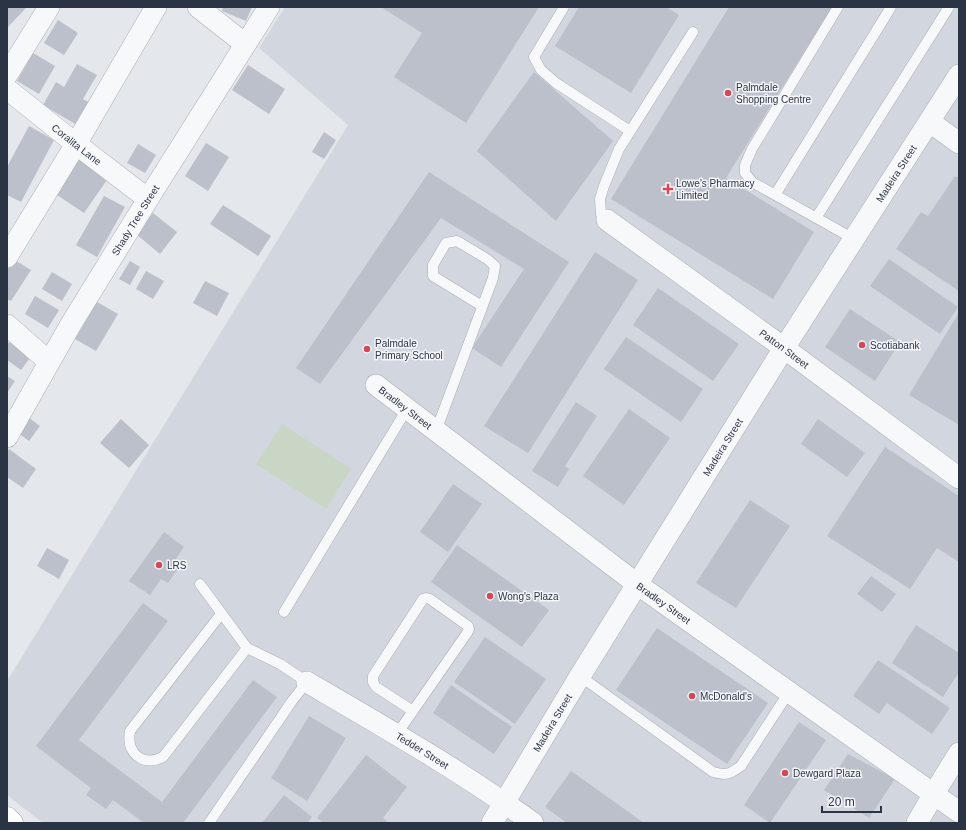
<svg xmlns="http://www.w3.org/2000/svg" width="966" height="830" font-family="Helvetica,sans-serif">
	<rect width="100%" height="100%" fill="#e4e7ec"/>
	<path fill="#d2d6de" d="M285,7H959V823H43L7,795V681L348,125L259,48Z"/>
	<path fill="#c9d6c5" d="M282,424L351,469L326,509L256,464Z"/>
	<path fill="#bbc0ca" d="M7,7H27L7,28Z
		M223,7H252L246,21L222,11Z
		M381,7H539L466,123L394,77L422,33Z
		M579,7H666L679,15L631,93L555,46Z
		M729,7H832L726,178L814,232L773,299L611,199Z
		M58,20L78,33L64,55L44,43Z
		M33,53L55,66L39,94L17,81Z
		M77,64L97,75L83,99L90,103L77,125L43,105L56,82L64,87Z
		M248,65L285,89L269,114L232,90Z
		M534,72L613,141L556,221L477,151Z
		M29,126L54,140L21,202L7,195V167Z
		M324,132L336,140L324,159L312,152Z
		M206,143L229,157L208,191L185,176Z
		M138,144L156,155L145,173L127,163Z
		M79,156L109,177L84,213L54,193Z
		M429,172L569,262L501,367L472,348L524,269L441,218L320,384L296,368Z
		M955,176L959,178V291L896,249L921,212L928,216Z
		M104,196L125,207L97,257L76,245Z
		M223,205L271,236L258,256L210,224Z
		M153,213L177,232L160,254L136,234Z
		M595,252L638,280L528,453L484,426Z
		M13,259L31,270L11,301L7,299V270Z
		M889,259L958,307L940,334L870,286Z
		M130,261L140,267L130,285L119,279Z
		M146,271L164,281L153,299L136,289Z
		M52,272L72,284L62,301L42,289Z
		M205,281L229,293L217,316L193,303Z
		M658,288L739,344L713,381L633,325Z
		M35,296L59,310L48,328L25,314Z
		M97,302L118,314L96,351L75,339Z
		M850,309L900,342L875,381L825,347Z
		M958,314L959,315V425L909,395Z
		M626,337L703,389L681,422L604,369Z
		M9,342L30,358L21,370L7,360V345Z
		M7,376L15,381L7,393Z
		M576,402L597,416L565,466L569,469L558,487L532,471Z
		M629,409L670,438L624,505L583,476Z
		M24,414L40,426L29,441L13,429Z
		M121,419L149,445L129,468L100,443Z
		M818,419L865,453L847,477L801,444Z
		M885,447L959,496V562L937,548L910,589L827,536Z
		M9,449L36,469L23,488L7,477V453Z
		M453,484L482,504L448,552L420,532Z
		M750,500L790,526L736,608L696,583Z
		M164,532L184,547L173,563L179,567L168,583L161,579L150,595L129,581Z
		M457,545L549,610L522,647L431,582Z
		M47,548L69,560L59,579L37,566Z
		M871,576L896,594L882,612L857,594Z
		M143,603L168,621L79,740L162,802L253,680L277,697L183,823H144L113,800L106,809L86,795L91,788L36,746Z
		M916,625L959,653V672L943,697L892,663Z
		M657,628L768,703L727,764L616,690Z
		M485,637L546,679L515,724L454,682Z
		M878,660L950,708L932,734L887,703L879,714L853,696Z
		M451,685L512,727L494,754L433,713Z
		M309,716L346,738L307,801L271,778Z
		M799,722L826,740L770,823L744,805Z
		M848,754L895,779L869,818L824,790Z
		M366,755L407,787L383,818L389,823H323L317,818Z
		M571,771L644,823H567L545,807Z
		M284,795L312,817L307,823H262Z"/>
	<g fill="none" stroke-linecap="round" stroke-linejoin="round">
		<defs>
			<path id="lane" d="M564,7L534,57L541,70L556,83L630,131
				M838,7L752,149L745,165V173L752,182L854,239
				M775,195L891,7
				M816,218L949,7
				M607,220L601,214L600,199L604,186L619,149L693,32
				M436,431L493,278L495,266L487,259L457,241L446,243L433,265V276L482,306
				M200,584L247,648L280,664L307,682L292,701L209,823
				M284,612L407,409
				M221,614L130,731C126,753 142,767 163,757L247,648
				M580,676L713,772C726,776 730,774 741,766L789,692
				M397,734L467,633L469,629L468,626L430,599L426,598L423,599L373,676V682L376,687L413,711"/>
			<g id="street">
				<path d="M198,7L245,44"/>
				<path d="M7,75L49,7"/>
				<path id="s1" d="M7,89L76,144L148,199"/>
				<path d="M930,122L959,143"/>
				<path id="s2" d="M607,220L784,348L959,478"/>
				<path d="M7,257L76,144L156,7"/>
				<path d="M7,325L49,362"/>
				<path id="s3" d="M376,385L637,584L789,692L959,812"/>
				<path id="s4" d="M7,437L71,324L148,199L269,7"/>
				<path id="s5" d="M307,682C384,727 461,771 533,823"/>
				<path id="s6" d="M492,823L580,676L784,348L959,75"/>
				<path d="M917,823L933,795L959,753"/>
			</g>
			<path id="secondary" d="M7,818L12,823"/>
		</defs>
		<use href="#lane" stroke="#a9aeb7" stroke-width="11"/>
		<use href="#street" stroke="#a9aeb7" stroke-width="22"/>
		<use href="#secondary" stroke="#a9aeb7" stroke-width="23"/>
		<use href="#lane" stroke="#f7f8fa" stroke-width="10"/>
		<use href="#street" stroke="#f7f8fa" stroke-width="21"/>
		<use href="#secondary" stroke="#fff" stroke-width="22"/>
	</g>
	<g fill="#d1495b" stroke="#f4f6f9" stroke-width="1.5">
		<circle cx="728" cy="93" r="4"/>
		<path d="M666 183h4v4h4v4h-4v4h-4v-4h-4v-4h4z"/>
		<circle cx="862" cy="345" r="4"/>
		<circle cx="367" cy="349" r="4"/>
		<circle cx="159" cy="565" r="4"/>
		<circle cx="490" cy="596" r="4"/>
		<circle cx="692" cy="696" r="4"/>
		<circle cx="785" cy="773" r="4"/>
	</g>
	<g text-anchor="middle" stroke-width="3" stroke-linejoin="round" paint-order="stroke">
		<g font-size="10" fill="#2b3445" stroke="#f4f6f9" text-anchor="start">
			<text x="736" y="91">Palmdale<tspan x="736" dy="12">Shopping Centre</tspan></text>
			<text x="676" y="187">Lowe's Pharmacy<tspan x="676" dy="12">Limited</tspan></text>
			<text x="375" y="347">Palmdale<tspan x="375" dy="12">Primary School</tspan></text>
			<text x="870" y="349">Scotiabank</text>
			<text x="167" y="569">LRS</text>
			<text x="498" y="600">Wong's Plaza</text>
			<text x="700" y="700">McDonald's</text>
			<text x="793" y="777">Dewgard Plaza</text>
		</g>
		<g font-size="10" fill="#2b3445" stroke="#f4f6f9">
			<text dy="4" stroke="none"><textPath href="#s1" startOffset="89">Coralita Lane</textPath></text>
			<text dy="4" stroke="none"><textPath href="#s6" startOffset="765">Madeira Street</textPath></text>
			<text dy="4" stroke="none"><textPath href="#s4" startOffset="252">Shady Tree Street</textPath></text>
			<text dy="4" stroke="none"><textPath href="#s2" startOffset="219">Patton Street</textPath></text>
			<text dy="4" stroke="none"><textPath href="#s3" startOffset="37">Bradley Street</textPath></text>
			<text dy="4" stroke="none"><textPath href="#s6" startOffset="441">Madeira Street</textPath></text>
			<text dy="4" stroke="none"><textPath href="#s3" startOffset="361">Bradley Street</textPath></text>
			<text dy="4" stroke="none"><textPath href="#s6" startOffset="117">Madeira Street</textPath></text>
			<text dy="4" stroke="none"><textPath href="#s5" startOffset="134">Tedder Street</textPath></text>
		</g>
	</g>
	<rect width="966" height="830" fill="none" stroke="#2b3445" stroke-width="16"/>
	<path d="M822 806v6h59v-6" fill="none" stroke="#2b3445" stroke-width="2"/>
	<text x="828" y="806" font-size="12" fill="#2b3445" stroke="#f4f6f9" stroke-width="3" paint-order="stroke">20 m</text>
</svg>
